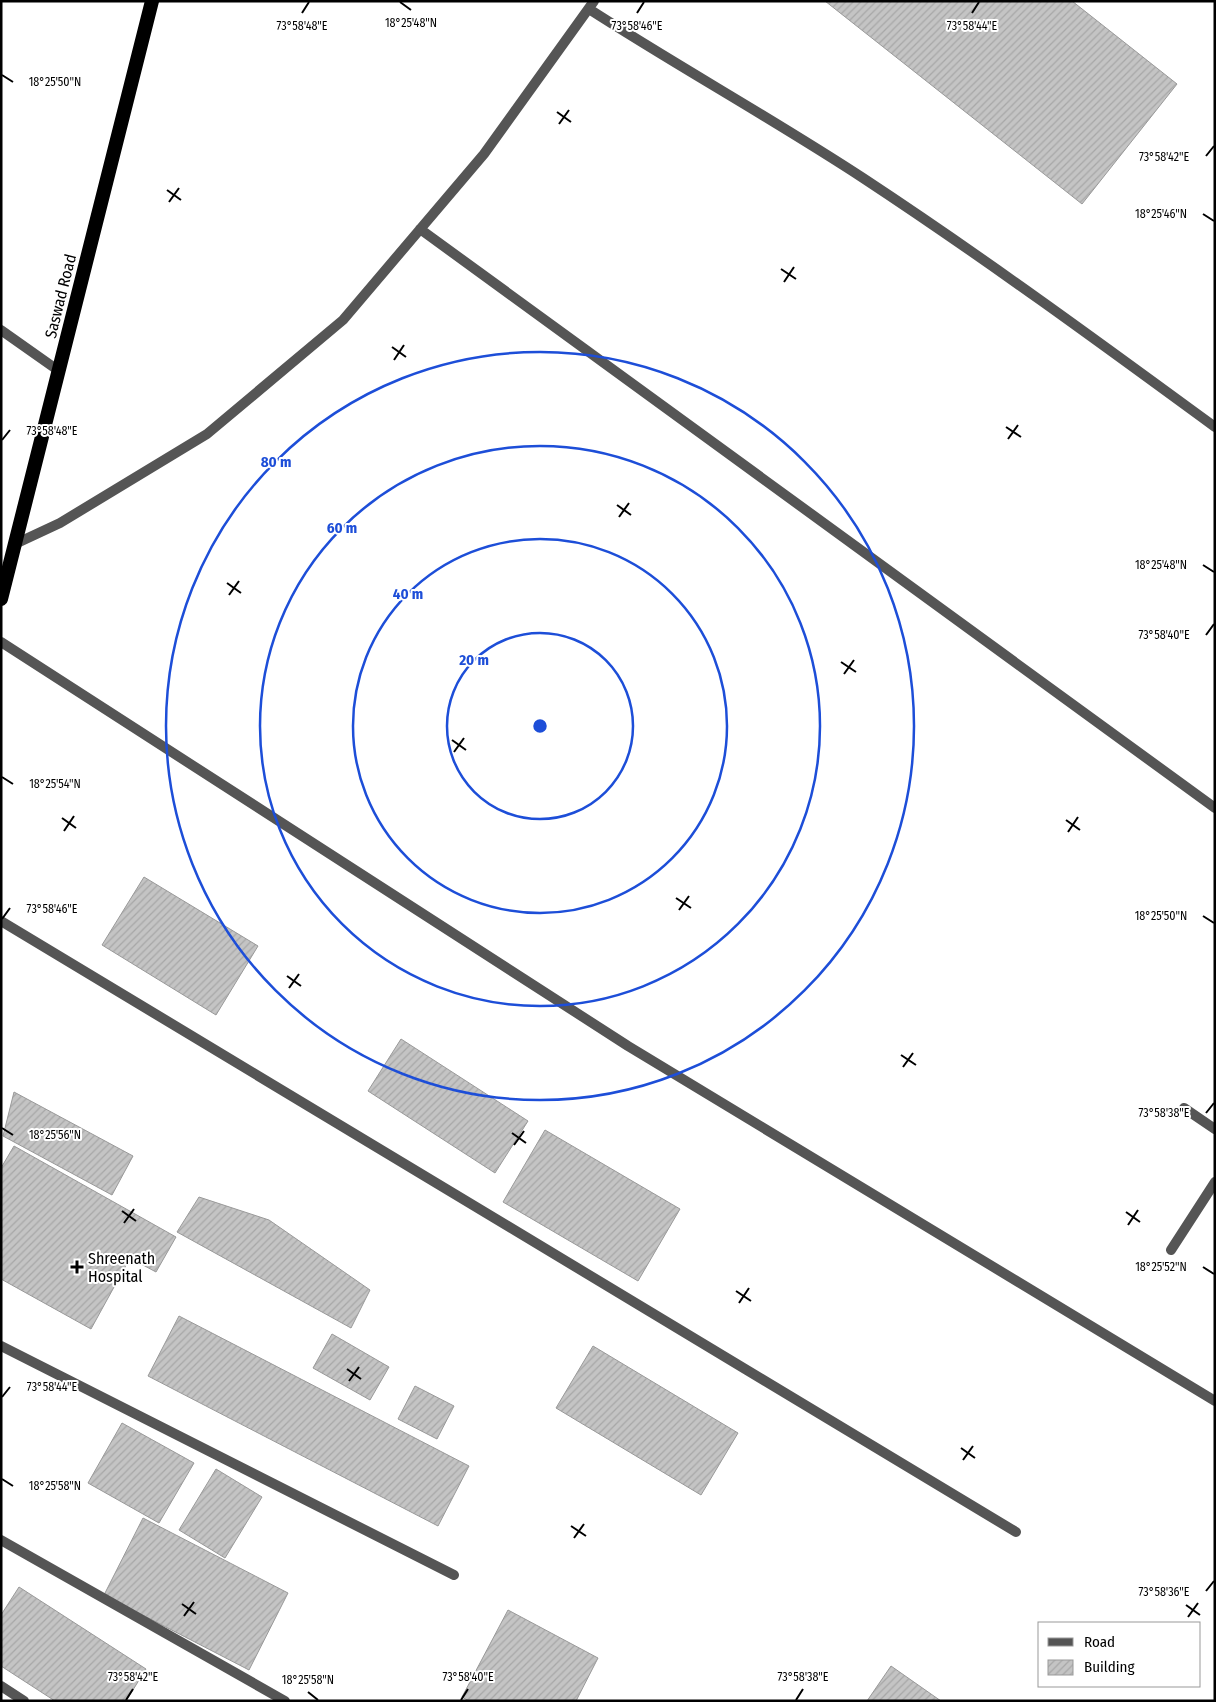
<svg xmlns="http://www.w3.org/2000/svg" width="1216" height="1702" font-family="'Fira Sans Condensed',sans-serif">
	<defs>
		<pattern id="building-hatch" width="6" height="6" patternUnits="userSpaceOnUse" patternTransform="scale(1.25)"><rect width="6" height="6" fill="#c4c4c4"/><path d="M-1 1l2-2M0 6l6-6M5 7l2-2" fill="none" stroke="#a7a7a7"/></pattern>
	</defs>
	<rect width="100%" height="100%" fill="#fff"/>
	<path fill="url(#building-hatch)" stroke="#999" d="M825,1H1072L1177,84L1082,204Z
		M144,877L258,946L216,1015L102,945Z
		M401,1039L528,1121L495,1173L368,1091Z
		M14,1092L133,1156L112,1195L3,1136Z
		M545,1130L680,1209L638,1281L503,1202Z
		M14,1146L176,1237L156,1272L130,1258L91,1329L1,1279V1168Z
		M199,1197L269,1220L370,1290L351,1328L177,1232Z
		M179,1316L469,1466L438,1526L148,1376Z
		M332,1334L389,1367L370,1400L313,1368Z
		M593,1346L738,1433L701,1495L556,1408Z
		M415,1386L454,1406L437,1439L398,1419Z
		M122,1423L194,1463L159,1523L88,1483Z
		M216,1469L262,1497L225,1558L179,1530Z
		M143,1518L288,1593L249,1670L104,1595Z
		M19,1587L146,1669L126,1701H55L1,1666V1615Z
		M508,1610L598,1658L576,1701H469L462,1697Z
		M891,1666L941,1701H867Z"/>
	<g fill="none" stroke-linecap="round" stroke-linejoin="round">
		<path stroke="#555" stroke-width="10" d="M1,921L1016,1532
			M1184,1108L1215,1129
			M1,1346L454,1575
			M1,1540L285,1701"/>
		<path stroke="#555" stroke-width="10" d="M589,9C679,67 773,119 863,178C983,257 1099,342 1215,427
			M420,229L1215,808
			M1,330L59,371
			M15,544L60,523L207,434L343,320L484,154L594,1
			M1,642L628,1046L1215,1401
			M1171,1250L1215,1182
			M1,1686L24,1701"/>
		<path stroke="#000" stroke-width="14" d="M1,599L152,1"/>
	</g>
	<path fill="none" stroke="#000" stroke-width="2" d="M400,2L411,10M302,13L309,2M637,13L644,2M972,13L979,2M2,75L13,82M557,112L571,122M559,124L569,110M1206,156L1214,146M167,190L181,200M169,202L179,188M1203,214L1214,221M781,269L796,279M784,282L794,267M392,347L406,357M394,360L404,345M1006,427L1021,437M1008,439L1018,425M2,440L10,430M617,505L631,515M619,517L629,503M1203,565L1214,572M227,583L241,593M229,595L239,581M1206,635L1214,624M841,662L856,672M844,674L854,660M452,740L466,750M454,752L464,738M2,777L13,784M62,818L76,828M1066,820L1080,830M64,831L74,816M1068,832L1078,817M676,898L691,908M679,910L689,896M1203,916L1214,923M2,919L10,908M287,976L301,986M289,988L299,974M901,1055L916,1065M903,1067L913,1053M1206,1113L1214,1103M2,1128L13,1135M512,1133L526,1143M514,1145L524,1131M122,1211L136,1221M1126,1212L1140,1222M124,1223L134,1209M1128,1225L1138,1210M1203,1267L1214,1274M736,1291L751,1301M739,1303L749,1288M347,1369L361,1379M349,1381L359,1367M2,1397L10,1387M961,1448L975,1458M963,1460L973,1446M2,1479L13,1486M571,1526L586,1536M574,1538L584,1524M1206,1591L1214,1581M182,1604L196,1614M1186,1605L1200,1615M184,1616L194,1602M1188,1617L1198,1603M308,1692L318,1700M126,1700L133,1689M461,1700L468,1689M796,1700L803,1689"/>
	<g fill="none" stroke="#1d4ed8" stroke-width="2.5">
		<circle cx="540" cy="726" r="93"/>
		<circle cx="540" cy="726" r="187"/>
		<circle cx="540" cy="726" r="280"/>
		<circle cx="540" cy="726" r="374"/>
	</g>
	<path fill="#000" stroke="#fff" stroke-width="2" d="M74.5 1259.5h5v5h5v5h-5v5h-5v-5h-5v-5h5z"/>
	<g text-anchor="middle" stroke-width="4" stroke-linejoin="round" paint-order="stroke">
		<g font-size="16" fill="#000" stroke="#fff">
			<text transform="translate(60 296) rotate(-76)" y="6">Saswad Road</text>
		</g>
		<g font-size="16" fill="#000" stroke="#fff" text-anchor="start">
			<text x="88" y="1264">Shreenath<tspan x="88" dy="18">Hospital</tspan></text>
		</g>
	</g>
	<g font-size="12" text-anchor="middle" fill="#000" stroke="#fff" stroke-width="4" stroke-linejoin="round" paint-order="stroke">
		<text x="411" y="27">18°25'48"N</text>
		<text x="302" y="30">73°58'48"E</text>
		<text x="637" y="30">73°58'46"E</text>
		<text x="972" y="30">73°58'44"E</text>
		<text x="55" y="86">18°25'50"N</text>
		<text x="1164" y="161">73°58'42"E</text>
		<text x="1161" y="218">18°25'46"N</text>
		<text x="52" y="435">73°58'48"E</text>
		<text x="1161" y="569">18°25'48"N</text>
		<text x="1164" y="639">73°58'40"E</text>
		<text x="55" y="788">18°25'54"N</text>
		<text x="52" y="913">73°58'46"E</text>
		<text x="1161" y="920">18°25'50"N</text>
		<text x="1164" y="1117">73°58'38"E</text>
		<text x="55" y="1139">18°25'56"N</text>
		<text x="1161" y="1271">18°25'52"N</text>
		<text x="52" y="1391">73°58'44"E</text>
		<text x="55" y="1490">18°25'58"N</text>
		<text x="1164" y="1596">73°58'36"E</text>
		<text x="133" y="1681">73°58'42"E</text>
		<text x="468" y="1681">73°58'40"E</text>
		<text x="803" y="1681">73°58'38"E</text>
		<text x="308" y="1684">18°25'58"N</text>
	</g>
	<circle cx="540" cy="726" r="8" fill="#1d4ed8" stroke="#fff" stroke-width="2.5"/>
	<g font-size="15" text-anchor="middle" font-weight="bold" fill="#1d4ed8" stroke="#fff" stroke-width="4" stroke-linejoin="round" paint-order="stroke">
		<text x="276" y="467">80 m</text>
		<text x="342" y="533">60 m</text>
		<text x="408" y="599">40 m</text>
		<text x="474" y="665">20 m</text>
	</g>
	<rect width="1216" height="1702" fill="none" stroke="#000000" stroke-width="5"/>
	<rect x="1038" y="1622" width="162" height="65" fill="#ffffff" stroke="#999999"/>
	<rect x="1048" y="1638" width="25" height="8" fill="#555555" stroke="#999999"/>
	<text x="1084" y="1647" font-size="15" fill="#000000">Road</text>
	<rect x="1048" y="1660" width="25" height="15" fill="url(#building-hatch)" stroke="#999999"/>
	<text x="1084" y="1672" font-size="15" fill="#000000">Building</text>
</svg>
